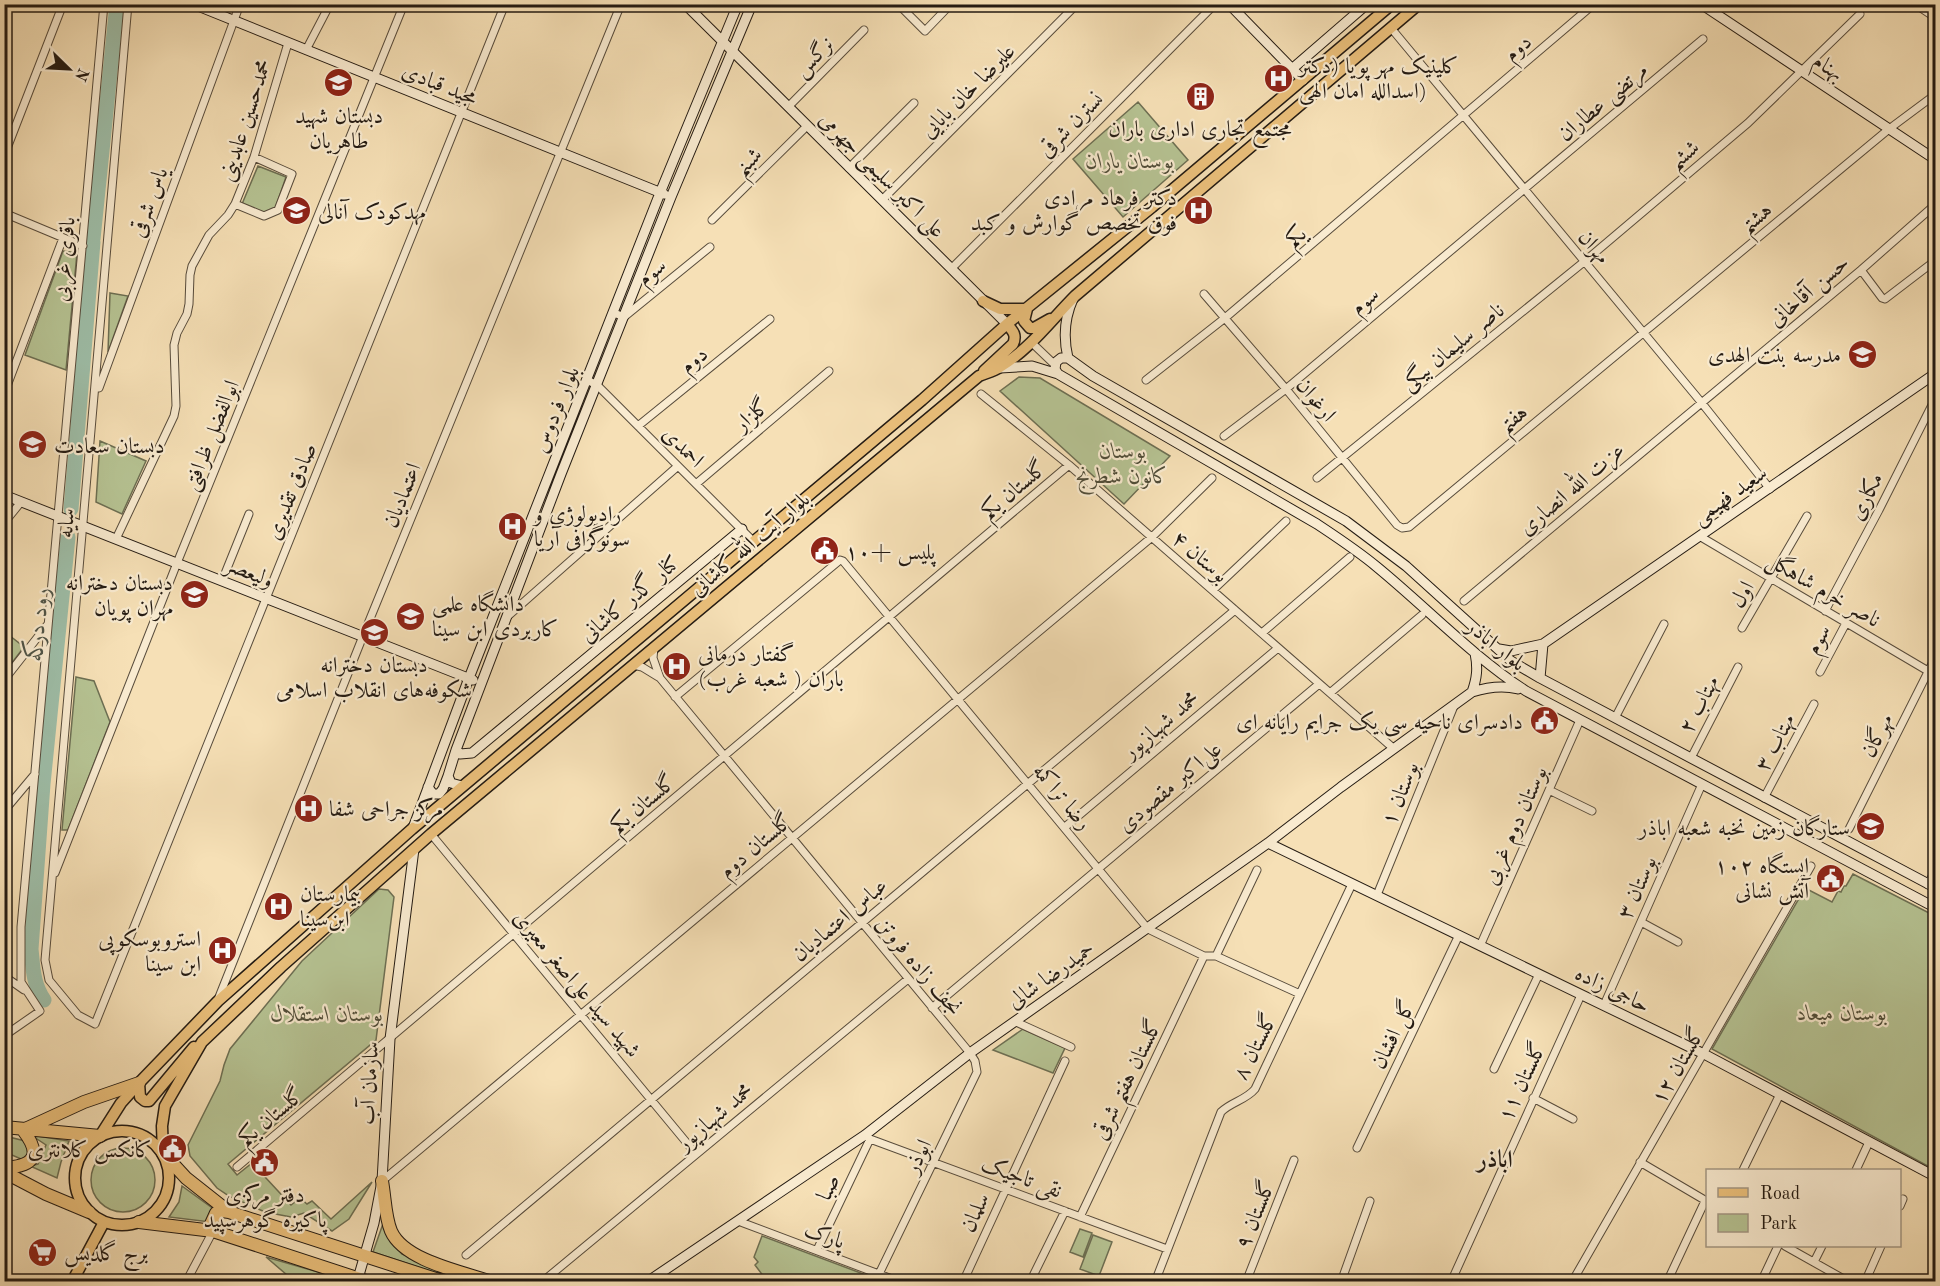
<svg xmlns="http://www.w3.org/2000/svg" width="1940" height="1286" font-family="'Old Standard TT',Amiri,serif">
	<rect width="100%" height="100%" fill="#f6e0b6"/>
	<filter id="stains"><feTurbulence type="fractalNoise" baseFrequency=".00333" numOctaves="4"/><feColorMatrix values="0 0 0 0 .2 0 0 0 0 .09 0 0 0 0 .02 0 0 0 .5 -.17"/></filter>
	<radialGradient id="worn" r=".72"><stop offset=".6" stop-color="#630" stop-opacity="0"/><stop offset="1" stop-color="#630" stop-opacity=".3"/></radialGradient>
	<path fill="#b6c393" stroke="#6d6f53" stroke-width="1.5" d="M1138,102L1188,160L1123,217L1073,159Z
		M258,166L286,177L275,209L265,213L242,204Z
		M63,251L77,253L66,370L25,355Z
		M110,293L128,296L108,352Z
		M1019,377L1040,378L1170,456L1124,504L1000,391Z
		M100,441L146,461L122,514L96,502Z
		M5,632L24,647L5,672H4Z
		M76,677L94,681L110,722L68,830H62Z
		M1853,874L1935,916V1170L1712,1049L1805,888L1832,902L1838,891L1841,892L1844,886H1846Z
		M379,889L388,890L394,897L376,1040L228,1164L237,1175L252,1163L291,1205L300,1198L307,1204L312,1201L331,1219L372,1182L349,1219L332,1231L304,1213L291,1217L265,1212L229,1196L217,1188L190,1156L188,1145L220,1081L224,1065L230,1049L302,961Z
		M1023,1029L1065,1048L1053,1073L993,1050Z
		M31,1135L69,1141L61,1162L57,1178L30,1166L38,1164L46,1145Z
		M5,1136L25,1141L30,1151L26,1158L21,1159L5,1152Z
		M91 1180a32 32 0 1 1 64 0a32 32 0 1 1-64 0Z
		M182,1186L215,1210L210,1222L169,1217L179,1202Z
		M385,1218L391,1241L402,1254L485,1281H460L373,1252Z
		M1080,1229L1092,1233L1083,1257L1070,1252Z
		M1093,1235L1112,1242L1099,1276L1080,1269Z
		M762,1236L882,1281H759L764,1277L755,1265L758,1262L754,1257Z
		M266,1257L342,1279L341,1281H294Z"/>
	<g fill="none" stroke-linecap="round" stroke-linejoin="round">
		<path stroke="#9ebea8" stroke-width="15" d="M93,239L117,4
			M71,509L93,242
			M44,1000C33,984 33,968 31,949L43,784L68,537"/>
		<defs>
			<path id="street" d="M128,4L45,960L49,980L78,1015L95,1024L505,4
				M898,4L925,31L951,4
				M1915,4L1936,18
				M1881,7L1883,4
				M1391,28L1701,402L1770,489
				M306,50L330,4
				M788,107L864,30
				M4,156L63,4
				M849,168L914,103
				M882,200L1077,4
				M235,204L264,216L278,210L292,174L254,157
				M4,213L83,246
				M712,220L807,126
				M951,269L1215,4
				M1861,270L1882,298L1885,299L1936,260
				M1204,294L1286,389L1397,525L1402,528L1409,527L1889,129L1936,94
				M614,313L624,317L710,247
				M1031,342L1055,365
				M587,380L597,385L753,541
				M1146,380L1225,318L1594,4
				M99,388L240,4
				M4,394L63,238
				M981,394L1069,465L1393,748
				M638,426L770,319
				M1224,436L1286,389L1703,39
				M1317,478L1585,261L1748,123L1860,14
				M696,484L829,371
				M4,523L21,502
				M1701,537L1928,671
				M116,539L174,416L176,406L174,345L177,333L187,314L189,304L190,275L192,266L209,235L228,215L235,204L254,157L288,43
				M222,581L249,514
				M1213,590L1286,521
				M1464,601L1861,270L1936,204
				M1825,611L1879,510L1936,397
				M509,615L678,466
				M1742,628L1807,516
				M1262,633L1350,557
				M654,648L653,658L660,678L970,1053L975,1061L977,1072L879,1274
				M633,665L642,667L660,678
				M1820,672L1846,623
				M4,680L48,624
				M1330,693L1422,615
				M675,697L840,560L843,561L1148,929L1204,956H1216L1300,994
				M1615,718L1664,624
				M1691,758L1738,667
				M1549,790L1592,811
				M1764,798L1814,704
				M4,811L35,774
				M1065,827L1278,648
				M1849,829L1936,656
				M431,834L696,1154
				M55,873L177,563L404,4
				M1928,885L1936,868
				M1377,895L1454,706
				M1641,922L1678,942
				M1480,946L1580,720
				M1216,956L1257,870
				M4,976L24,990
				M219,997L363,636L621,4
				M1604,1005L1702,784
				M932,1008L1319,684
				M1016,1022L1071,1047
				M4,1036L40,1011L21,982V927L104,4
				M1494,1069L1539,974
				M1533,1098L1573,1119
				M865,1135L870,1139L1167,1249
				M1357,1148L1459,935
				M1640,1162L1708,1202
				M237,1167L1069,465
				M1743,1170L1780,1094
				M1856,1170L1869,1142
				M382,1181L1152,537L1212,478
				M4,1186L7,1193L4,1199
				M1900,1206L1903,1199
				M1080,1217L1204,956
				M738,1221L900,1282
				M1785,1246L1849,1282
				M817,1250L870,1139
				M466,1255L1235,610
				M1814,1262L1822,1246
				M186,1282L213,1231
				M542,1282L908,979
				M963,1282L1065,1061
				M1030,1282L1065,1211
				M1155,1282L1221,1112C1231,1102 1246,1100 1255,1089L1352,884
				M1246,1282L1294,1160
				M1341,1282L1370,1201
				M1451,1282L1581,995
				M1572,1282L1811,866
				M1667,1282L1705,1201
				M1761,1282L1778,1246
				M1865,1282L1881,1246"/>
			<path id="secondary" d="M193,4L664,194
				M685,4L1007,324
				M1229,4L1303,80
				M1701,4L1936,160
				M1292,69L1367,4
				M1068,358L1093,376L1346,521L1406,566L1511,661L1540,678L1936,888
				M1068,358C1063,337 1064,319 1073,299
				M1000,368L1032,366L1058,374L1317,524C1338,538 1358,551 1377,567C1427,608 1472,656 1526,691L1936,908
				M1058,374L1055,369L1056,362L1061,358H1068
				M4,495L473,680
				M1499,649L1511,651L1543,644L1936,373
				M1540,678L1543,644
				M1472,692C1477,678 1478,668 1475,653
				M456,750L460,754L472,753L742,529
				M462,786L451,783L448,776L456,750L561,474L671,197L752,4
				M428,787L433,794H439L443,789L448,776
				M413,828L469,678L660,193L738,4
				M1268,843L1704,1054L1936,1177
				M357,1282L374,1223L382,1181L390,1039L414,849
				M647,1282L865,1135L970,1053L1268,843L1341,787L1472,692C1488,687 1502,685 1518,689"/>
			<path id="primary" d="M983,301L1000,309H1027L1024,321L1030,328H1034L1050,319
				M984,371L1013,344C1017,335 1013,331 1007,324
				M139,1083L140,1097L145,1101H149L194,1047
				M75 1178a47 47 0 1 1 94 0a47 47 0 1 1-94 0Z
				M100,1136L121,1103L139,1083L218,1001L412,829L922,400L1007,324L1152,207L1392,4
				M163,1153L162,1126L165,1106L202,1042L281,967L431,834L979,376C986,373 994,371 1000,367C1030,349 1051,320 1075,296L1419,4
				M72,1282L104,1222"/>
			<path id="highway" d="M4,1127L100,1136
				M23,1130L84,1102L139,1083
				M163,1153L186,1178L229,1212L445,1282
				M4,1168C35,1166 42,1155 23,1130
				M4,1172L46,1194L89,1212
				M382,1181C385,1197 385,1217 391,1231C404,1261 463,1272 492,1282
				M139,1222L213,1231L369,1282
				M213,1231L211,1224L216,1213L222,1211L229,1212"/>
		</defs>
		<use href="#street" stroke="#584c3c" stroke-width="9"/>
		<use href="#secondary" stroke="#241b13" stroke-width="11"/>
		<use href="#primary" stroke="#241b13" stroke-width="13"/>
		<use href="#highway" stroke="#241b13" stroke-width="14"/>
		<use href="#street" stroke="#f9ebd0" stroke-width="7"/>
		<use href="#secondary" stroke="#f9ebd0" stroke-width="9"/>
		<use href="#primary" stroke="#ebc07b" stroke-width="10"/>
		<use href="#highway" stroke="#ebc07b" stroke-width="12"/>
	</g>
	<defs>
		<symbol id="hospital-disc" viewBox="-11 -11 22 22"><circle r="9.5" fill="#8f2418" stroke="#f9ebd0"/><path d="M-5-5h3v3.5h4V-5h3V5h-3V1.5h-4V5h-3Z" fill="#fff"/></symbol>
		<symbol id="school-disc" viewBox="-11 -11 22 22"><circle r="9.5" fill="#8f2418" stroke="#f9ebd0"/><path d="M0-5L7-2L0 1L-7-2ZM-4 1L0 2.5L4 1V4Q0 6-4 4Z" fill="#fff"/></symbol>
		<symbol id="building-disc" viewBox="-11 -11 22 22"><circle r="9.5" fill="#8f2418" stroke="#f9ebd0"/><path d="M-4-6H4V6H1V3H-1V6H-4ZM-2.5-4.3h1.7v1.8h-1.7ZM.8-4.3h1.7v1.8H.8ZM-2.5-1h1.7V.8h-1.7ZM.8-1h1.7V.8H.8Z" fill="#fff"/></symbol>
		<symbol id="civic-disc" viewBox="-11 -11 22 22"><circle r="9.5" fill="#8f2418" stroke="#f9ebd0"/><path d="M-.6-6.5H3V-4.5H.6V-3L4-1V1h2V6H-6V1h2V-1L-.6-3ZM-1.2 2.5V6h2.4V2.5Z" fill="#fff"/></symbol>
		<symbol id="university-disc" viewBox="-11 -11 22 22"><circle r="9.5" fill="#8f2418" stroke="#f9ebd0"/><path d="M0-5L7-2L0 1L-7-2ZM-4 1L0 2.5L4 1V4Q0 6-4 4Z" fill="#fff"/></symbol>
		<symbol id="supermarket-disc" viewBox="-11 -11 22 22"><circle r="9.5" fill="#8f2418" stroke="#f9ebd0"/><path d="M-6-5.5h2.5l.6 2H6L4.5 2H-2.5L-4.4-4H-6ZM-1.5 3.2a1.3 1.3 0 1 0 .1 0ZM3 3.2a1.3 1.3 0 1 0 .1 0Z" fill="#fff"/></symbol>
	</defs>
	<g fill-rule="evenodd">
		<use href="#hospital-disc" x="1262" y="62" width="33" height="33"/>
		<use href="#school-disc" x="322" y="66" width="33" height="33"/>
		<use href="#building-disc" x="1184" y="80" width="33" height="33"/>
		<use href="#hospital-disc" x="1182" y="194" width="33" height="33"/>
		<use href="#school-disc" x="280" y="194" width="33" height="33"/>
		<use href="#school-disc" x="1846" y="338" width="33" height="33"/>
		<use href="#school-disc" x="16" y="428" width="33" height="33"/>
		<use href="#hospital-disc" x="496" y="510" width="33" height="33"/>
		<use href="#civic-disc" x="808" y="534" width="33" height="33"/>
		<use href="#school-disc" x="178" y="578" width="33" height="33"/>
		<use href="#university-disc" x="394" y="600" width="33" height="33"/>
		<use href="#school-disc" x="358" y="616" width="33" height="33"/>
		<use href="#hospital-disc" x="660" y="650" width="33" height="33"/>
		<use href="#civic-disc" x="1528" y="704" width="33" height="33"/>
		<use href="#hospital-disc" x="292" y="792" width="33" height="33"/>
		<use href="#school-disc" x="1854" y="810" width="33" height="33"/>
		<use href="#civic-disc" x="1814" y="862" width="33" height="33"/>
		<use href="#hospital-disc" x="262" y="890" width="33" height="33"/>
		<use href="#hospital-disc" x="206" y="934" width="33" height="33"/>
		<use href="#civic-disc" x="156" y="1132" width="33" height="33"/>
		<use href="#civic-disc" x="248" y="1146" width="33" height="33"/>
		<use href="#supermarket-disc" x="26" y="1236" width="33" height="33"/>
	</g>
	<g text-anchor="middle" stroke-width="4.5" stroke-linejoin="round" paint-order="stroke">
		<g font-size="22" fill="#241b13" stroke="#f9ebd0">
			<text transform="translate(1517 47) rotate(-41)" y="8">دوم</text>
			<text transform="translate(813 56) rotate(-45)" y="8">نرگس</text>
			<text transform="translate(1829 66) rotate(33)" y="8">بهنام</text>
			<text transform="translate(440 83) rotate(22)" y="8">مجید قبادی</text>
			<text transform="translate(967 90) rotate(-45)" y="8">علیرضا خان بابایی</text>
			<text transform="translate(1602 101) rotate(-40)" y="8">مرتضی عطاران</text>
			<text transform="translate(244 120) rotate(-72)" y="8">محمدحسین عابدینی</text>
			<text transform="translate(1070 124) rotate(-45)" y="8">نسترن شرقی</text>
			<text transform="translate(1683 154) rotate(-40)" y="8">ششم</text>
			<text transform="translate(747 161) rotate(-45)" y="8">شبنم</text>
			<text transform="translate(883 174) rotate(45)" y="8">علی اکبر سلیمی جهرمی</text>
			<text transform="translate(148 202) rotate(-70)" y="8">یاس شرقی</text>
			<text transform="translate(1755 217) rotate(-40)" y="8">هشتم</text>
			<text transform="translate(1295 236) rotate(-40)" y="8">یکم</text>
			<text transform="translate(1595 246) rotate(50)" y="8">مهران</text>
			<text transform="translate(63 259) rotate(-85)" y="8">باقری غربی</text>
			<text transform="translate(651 271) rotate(-39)" y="8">سوم</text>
			<text transform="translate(1808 290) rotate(-40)" y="8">حسن آقاخانی</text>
			<text transform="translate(1364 300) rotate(-40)" y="8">سوم</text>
			<text transform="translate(1452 346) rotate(-39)" y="8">ناصر سلیمان بیگی</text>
			<text transform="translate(693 359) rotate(-39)" y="8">دوم</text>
			<text transform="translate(1317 399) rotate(51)" y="8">ارغوان</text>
			<text transform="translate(555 409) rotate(-68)" y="8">بلوار فردوس</text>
			<text transform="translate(751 414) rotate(-40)" y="8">گلزار</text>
			<text transform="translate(1512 418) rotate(-39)" y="8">هفتم</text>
			<text transform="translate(210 435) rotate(-68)" y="8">ابوالفضل ظرافتی</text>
			<text transform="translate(684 446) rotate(45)" y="8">احمدی</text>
			<text transform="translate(1571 488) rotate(-40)" y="8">عزت الله انصاری</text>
			<text transform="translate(1013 489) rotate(-40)" y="8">گلستان یکم</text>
			<text transform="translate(290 491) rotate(-68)" y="8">صادق تقدیری</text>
			<text transform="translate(1729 494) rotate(-35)" y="8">سعید فهیمی</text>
			<text transform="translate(401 495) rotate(-68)" y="8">اعتمادیان</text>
			<text transform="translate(1865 496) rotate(-63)" y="8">مکاری</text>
			<text transform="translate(65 523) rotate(-85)" y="8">سایه</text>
			<text transform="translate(749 543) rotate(-40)" y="8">بلوار آیت الله کاشانی</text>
			<text transform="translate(1201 556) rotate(41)" y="8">بوستان ۴</text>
			<text transform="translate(250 571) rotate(22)" y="8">ولیعصر</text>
			<text transform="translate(1824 589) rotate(30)" y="8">ناصر خرم شاهگل</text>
			<text transform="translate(1741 594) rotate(-60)" y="8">اول</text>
			<text transform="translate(629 598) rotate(-40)" y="8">کنار گذر کاشانی</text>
			<text transform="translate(1817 639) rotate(-62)" y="8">سوم</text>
			<text transform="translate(1497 644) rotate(39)" y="8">بلوار اباذر</text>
			<text transform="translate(1698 704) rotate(-62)" y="8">مهتاب ۲</text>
			<text transform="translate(1160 724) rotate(-40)" y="8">محمد شهبازپور</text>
			<text transform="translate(1876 735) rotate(-63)" y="8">مهرگان</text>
			<text transform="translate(1774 742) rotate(-62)" y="8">مهتاب ۳</text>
			<text transform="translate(1169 786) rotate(-40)" y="8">علی‌اکبر مقصودی</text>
			<text transform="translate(1399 793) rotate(-68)" y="8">بوستان ۱</text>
			<text transform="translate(1063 796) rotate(50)" y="8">رضا تراکمه</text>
			<text transform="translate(642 803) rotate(-40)" y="8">گلستان یکم</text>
			<text transform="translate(1514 825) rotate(-66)" y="8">بوستان دوم غربی</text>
			<text transform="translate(755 845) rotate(-40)" y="8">گلستان دوم</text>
			<text transform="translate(1636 887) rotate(-66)" y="8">بوستان ۳</text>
			<text transform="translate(839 919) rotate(-40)" y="8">عباس اعتمادیان</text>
			<text transform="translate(920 965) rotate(50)" y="8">نجف زاده فروتن</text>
			<text transform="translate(1050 974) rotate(-35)" y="8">حمیدرضا شالی</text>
			<text transform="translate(578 983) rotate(50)" y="8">شهید سید علی‌اصغر معیری</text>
			<text transform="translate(1613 988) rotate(26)" y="8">حاجی زاده</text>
			<text transform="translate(1392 1034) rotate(-64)" y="8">گل افشان</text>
			<text transform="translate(1254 1046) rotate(-63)" y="8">گلستان ٨</text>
			<text transform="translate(1677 1065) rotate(-60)" y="8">گلستان ۱۲</text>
			<text transform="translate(1126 1079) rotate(-64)" y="8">گلستان هفتم شرقی</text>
			<text transform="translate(1521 1081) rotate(-65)" y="8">گلستان ۱۱</text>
			<text transform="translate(368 1083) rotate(-87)" y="8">سازمان آب</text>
			<text transform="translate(270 1116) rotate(-40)" y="8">گلستان یکم</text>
			<text transform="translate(714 1116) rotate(-40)" y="8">محمد شهبازپور</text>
			<text transform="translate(917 1156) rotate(-64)" y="8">ابوذر</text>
			<text transform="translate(1022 1176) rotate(20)" y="8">نقی تاجیک</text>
			<text transform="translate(827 1187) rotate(-65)" y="8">صبا</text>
			<text transform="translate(974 1212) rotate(-65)" y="8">سلمان</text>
			<text transform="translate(1254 1214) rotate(-68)" y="8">گلستان ۹</text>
			<text transform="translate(825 1234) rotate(20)" y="8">پارک</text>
		</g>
		<g font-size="22" fill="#241b13" stroke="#f9ebd0" text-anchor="start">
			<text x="1299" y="73">کلینیک مهر پویا (دکتر<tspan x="1299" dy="25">اسدالله امان الهی)</tspan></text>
			<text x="339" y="123" text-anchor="middle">دبستان شهید<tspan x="339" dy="25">طاهریان</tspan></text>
			<text x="1200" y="136" text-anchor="middle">مجتمع تجاری اداری باران</text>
			<text x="1177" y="205" text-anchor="end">دکتر فرهاد مرادی<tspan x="1177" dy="25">فوق تخصص گوارش و کبد</tspan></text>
			<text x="318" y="219">مهدکودک آنالی</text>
			<text x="1841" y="362" text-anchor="end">مدرسه بنت الهدی</text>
			<text x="54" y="453">دبستان سعادت</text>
			<text x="534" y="521">رادیولوژی و<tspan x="534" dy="25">سونوگرافی آریا</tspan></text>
			<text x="845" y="559">پلیس +۱۰</text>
			<text x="173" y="590" text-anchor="end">دبستان دخترانه<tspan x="173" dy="25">مهران پويان</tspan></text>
			<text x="432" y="611">دانشگاه علمی<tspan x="432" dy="25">کاربردی ابن سینا</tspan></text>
			<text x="698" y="661">گفتار درمانی<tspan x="698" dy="25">باران ( شعبه غرب)</tspan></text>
			<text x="374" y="672" text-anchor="middle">دبستان دخترانه<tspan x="374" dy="25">شکوفه‌های انقلاب اسلامی</tspan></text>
			<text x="1523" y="729" text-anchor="end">دادسرای ناحیه سی یک جرایم رایانه ای</text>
			<text x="329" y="816">مرکز جراحی شفا</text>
			<text x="1850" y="835" text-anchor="end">ستارگان زمین نخبه شعبه اباذر</text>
			<text x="1809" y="873" text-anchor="end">ایستگاه ۱۰۲<tspan x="1809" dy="25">آتش نشانی</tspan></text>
			<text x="300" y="901">بیمارستان<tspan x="300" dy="25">ابن‌سینا</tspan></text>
			<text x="201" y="946" text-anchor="end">استروبوسکوپی<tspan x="201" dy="25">ابن سینا</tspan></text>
			<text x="152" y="1157" text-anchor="end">کانکس کلانتری</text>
			<text x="265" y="1202" text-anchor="middle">دفتر مرکزی<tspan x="265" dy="25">پاکیزه گوهرسپید</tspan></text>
			<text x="64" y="1260">برج گلدیس</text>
		</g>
		<g font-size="22" font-style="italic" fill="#504d39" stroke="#f9ebd0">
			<text x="1130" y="168">بوستان یاران</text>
			<text x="1123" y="458">بوستان<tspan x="1123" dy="25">کانون شطرنج</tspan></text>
			<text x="1842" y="1020">بوستان میعاد</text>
			<text x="327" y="1021">بوستان استقلال</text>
		</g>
		<g font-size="24" font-style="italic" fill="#4f5447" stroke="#f9ebd0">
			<text transform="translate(37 624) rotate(-84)" y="8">رود درکه</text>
		</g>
		<g font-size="24" font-weight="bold" fill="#241b13" stroke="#f9ebd0">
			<text x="1495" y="1167">اباذر</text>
		</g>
	</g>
	<rect width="1940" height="1286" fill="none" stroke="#f6e0b6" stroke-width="24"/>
	<rect x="6" y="6" width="1928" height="1274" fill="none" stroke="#241b13" stroke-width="3"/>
	<rect x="12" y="12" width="1916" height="1262" fill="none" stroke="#241b13" stroke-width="1.5"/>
	<rect x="1706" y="1169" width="195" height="78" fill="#f9ebd0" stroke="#a49884" stroke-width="1.5"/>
	<rect x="1718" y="1188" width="30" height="9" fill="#ebc07b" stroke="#a49884" stroke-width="1.5"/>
	<text x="1760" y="1199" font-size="18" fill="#241b13">Road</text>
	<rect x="1718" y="1214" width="30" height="18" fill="#b6c393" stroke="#a49884" stroke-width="1.5"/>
	<text x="1760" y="1229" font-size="18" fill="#241b13">Park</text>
	<g transform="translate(69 69) rotate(114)" stroke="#f9ebd0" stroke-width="4.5" paint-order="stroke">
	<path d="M0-4.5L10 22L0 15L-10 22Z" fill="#241b13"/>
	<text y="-9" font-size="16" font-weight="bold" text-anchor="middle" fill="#241b13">N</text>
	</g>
	<rect width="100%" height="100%" filter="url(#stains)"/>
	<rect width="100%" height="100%" fill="url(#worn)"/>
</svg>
